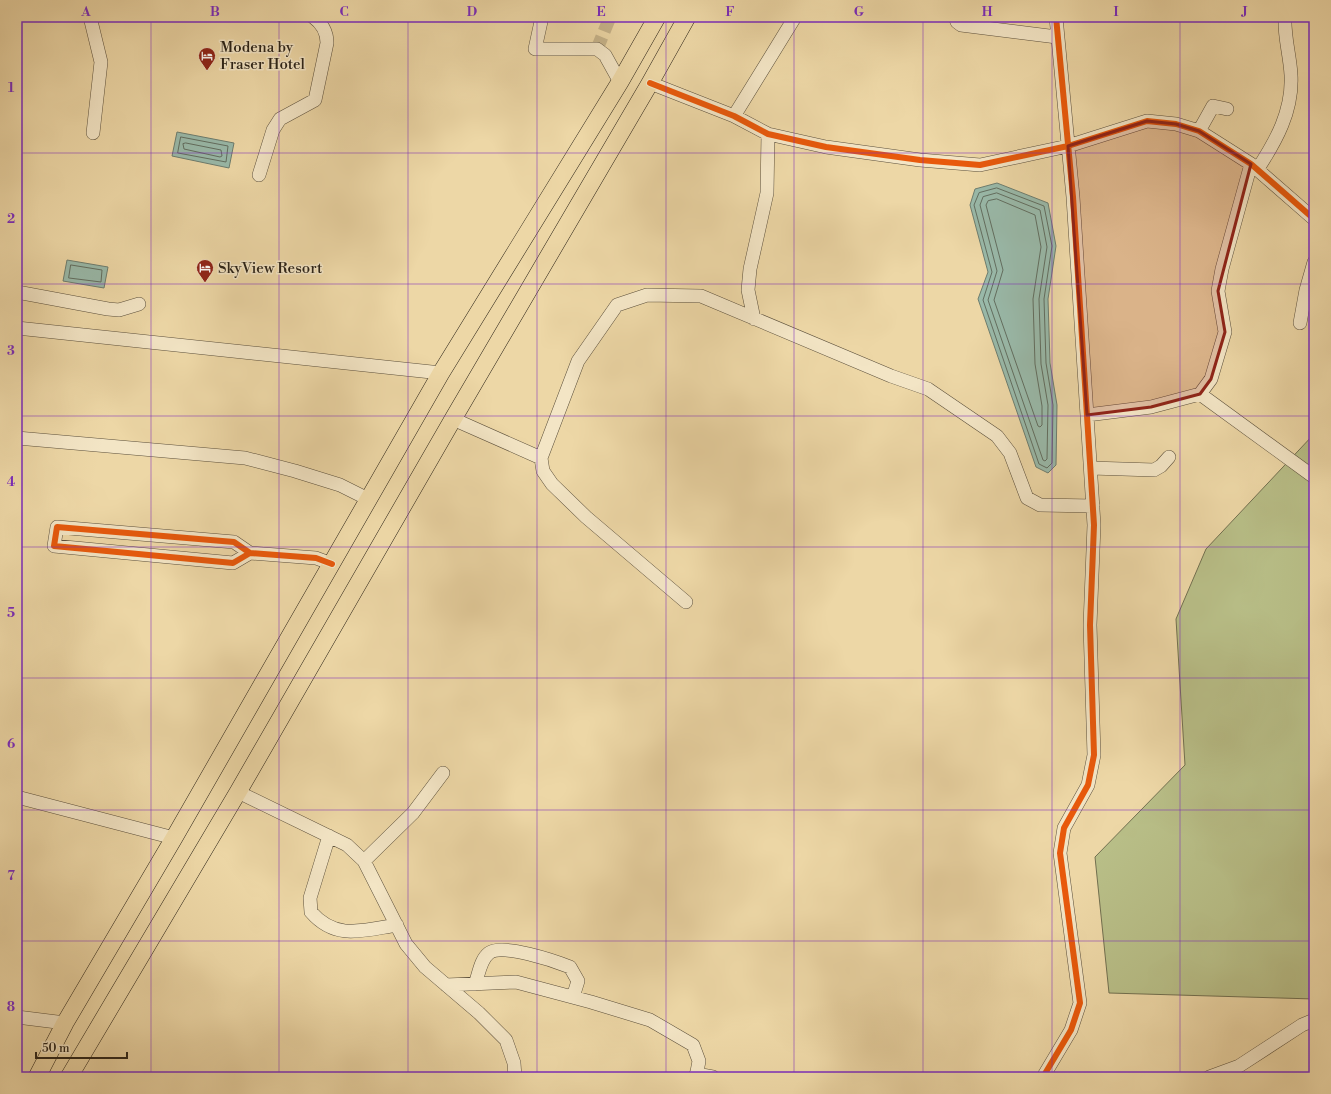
<svg xmlns="http://www.w3.org/2000/svg" width="1331" height="1094" font-family="'Libre Bodoni',serif">
	<rect width="100%" height="100%" fill="#edd7a6"/>
	<filter id="stains"><feTurbulence type="fractalNoise" baseFrequency=".005" numOctaves="4"/><feColorMatrix values="0 0 0 0 .2 0 0 0 0 .09 0 0 0 0 .02 0 0 0 .5 -.17"/></filter>
	<radialGradient id="worn" r=".72"><stop offset=".6" stop-color="#630" stop-opacity="0"/><stop offset="1" stop-color="#630" stop-opacity=".3"/></radialGradient>
	<path fill="#b8be87" stroke="#727050" d="M1314,434V999L1109,993L1095,857L1185,765L1176,619L1206,549Z"/>
	<path fill="#99b9a9" stroke="#6d7d6f" d="M177,132L234,143L229,168L172,156Z
		M997,183L1048,203L1056,246L1048,299L1050,363L1057,405L1056,465L1048,473L1036,467L978,299L988,272L970,205L975,189Z
		M67,260L108,267L104,288L63,281Z"/>
	<g fill="none" stroke-linecap="round" stroke-linejoin="round">
		<path stroke="#626e60" stroke-width="1" d="M181,137L228,146L226,162L178,153Z
			M186,143L221,150L222,156L220,157L184,149L183,144Z
			M997,188L1044,206L1052,246L1044,299L1046,363L1053,405L1052,463L1047,468L1039,464L983,300L992,272L974,205L979,193Z
			M997,193L1040,210L1047,247L1039,299L1041,364L1048,405L1047,459L1045,461L1043,460L988,300L997,271L980,205L983,197Z
			M997,199L1035,215L1041,247L1033,299L1035,364L1042,406V425L1040,427L1038,426L994,300L1003,270L986,205L988,201Z
			M71,265L102,270L101,282L69,278Z"/>
		<path stroke="#c6b38a" stroke-width="13" stroke-dasharray="13 6" stroke-linecap="butt" d="M597,49L610,17"/>
		<defs>
			<path id="minor" d="M90,17L101,62L93,133
				M542,17L535,49H597L605,55L620,82
				M955,17L957,22L961,25L1057,37
				M650,83L734,116L768,134L826,147L920,160L980,165L1068,146L1147,121L1176,124L1199,131L1251,164L1314,219
				M734,116L795,17
				M1199,131L1213,106L1227,109
				M1257,170C1276,141 1293,111 1291,75C1290,55 1284,37 1285,17
				M259,175L273,130L280,119L315,100L327,43C327,32 323,24 313,17
				M17,292L108,309L119,310L139,304
				M754,319L748,290L750,269L767,193L768,134
				M1300,323L1306,290L1314,262
				M17,328L441,373
				M1200,394L1314,477
				M1087,415L1151,407L1200,394L1211,379L1225,332L1218,291L1222,269L1251,164
				M453,419L541,458
				M17,438L245,458L295,471L340,485L368,499
				M1091,468L1154,470L1161,466L1169,457
				M250,553L234,542L57,527L54,546L233,563L250,553L316,558L332,564
				M686,602L586,517L552,484L543,471L541,458L578,361L617,305L647,295L701,296L891,376L928,389L997,436L1010,453L1027,498L1040,505L1093,506
				M238,792L347,845L364,861L406,944L425,967L479,1013L506,1040L514,1063L515,1077
				M17,797L174,838
				M329,836L310,898L311,912C336,941 364,930 397,925
				M364,861L413,813L443,773
				M475,984C479,974 480,960 489,953C502,943 555,961 570,967L578,981L573,997
				M446,985L516,982L591,1002L650,1020L693,1045L699,1061L696,1077
				M17,1017L65,1023
				M696,1074L713,1077
				M1043,1077L1071,1030L1080,1003L1060,853L1064,828L1088,785L1094,755L1090,625L1094,525L1073,197L1056,17
				M1209,1077L1239,1066L1302,1025L1314,1020"/>
			<path id="major" d="M37,1077L65,1023L174,838L441,373L620,82L657,17
				M69,1077L238,792L453,419L650,83L687,17"/>
		</defs>
		<use href="#minor" stroke="#5c503c" stroke-width="14"/>
		<use href="#major" stroke="#2b2318" stroke-width="18"/>
		<use href="#minor" stroke="#f3e5c5" stroke-width="13"/>
		<use href="#major" stroke="#edd7a6" stroke-width="17"/>
		<defs>
			<path id="cycleway" d="M650,83L734,116L768,134L826,147L920,160L980,165L1068,146L1147,121L1176,124L1199,131L1251,164L1314,219
				M250,553L234,542L57,527L54,546L233,563L250,553L316,558L332,564
				M1043,1077L1071,1030L1080,1003L1060,853L1064,828L1088,785L1094,755L1090,625L1094,525L1073,197L1056,17"/>
		</defs>
		<use href="#cycleway" stroke="#f3e5c5" stroke-width="8"/>
		<use href="#cycleway" stroke="#e8590c" stroke-width="6"/>
	</g>
	<path fill="#8f2418" fill-opacity="0.2" stroke="#8f2418" stroke-width="3" stroke-linejoin="round" d="M1147,121L1176,124L1199,131L1251,164L1218,291L1225,332L1211,379L1200,394L1151,407L1087,415L1068,146Z"/>
	<path fill="none" stroke="#7b2cbf" stroke-width="1" stroke-opacity="0.55" d="M151,17V1077M279,17V1077M408,17V1077M537,17V1077M666,17V1077M794,17V1077M923,17V1077M1052,17V1077M1180,17V1077M17,153H1314M17,284H1314M17,416H1314M17,547H1314M17,678H1314M17,810H1314M17,941H1314"/>
	<defs>
		<symbol id="hotel-pin" viewBox="-11 -11 22 30"><path d="M0 17L-7.5 6A9.5 9.5 0 1 1 7.5 6Z" fill="#8f2418" stroke="#f3e5c5"/><path d="M-6-4.5h1.5V1H6V5H4.5V3h-9V5H-6ZM-4 0a1.8 1.8 0 1 1 3.6 0ZM.5 0V-2.5h3Q6-2.5 6 0Z" fill="#fff"/></symbol>
	</defs>
	<g fill-rule="evenodd">
		<use href="#hotel-pin" x="197" y="46" width="20" height="27"/>
		<use href="#hotel-pin" x="195" y="258" width="20" height="27"/>
	</g>
	<g text-anchor="middle" stroke-width="3" stroke-linejoin="round" paint-order="stroke">
		<g font-size="15" fill="#2b2318" stroke="#f3e5c5" text-anchor="start">
			<text x="220" y="52">Modena by<tspan x="220" dy="17">Fraser Hotel</tspan></text>
			<text x="218" y="273">SkyView Resort</text>
		</g>
	</g>
	<rect width="1331" height="1094" fill="none" stroke="#edd7a6" stroke-width="44"/>
	<path d="M36 1052v6h91v-6" fill="none" stroke="#2b2318" stroke-width="2"/>
	<text x="42" y="1052" font-size="12" fill="#2b2318" stroke="#f3e5c5" stroke-width="3" paint-order="stroke">50 m</text>
	<rect x="22" y="22" width="1287" height="1050" fill="none" stroke="#7b2cbf" stroke-width="1.5"/>
	<g font-size="13" text-anchor="middle" font-weight="bold" fill="#7b2cbf">
		<text x="86" y="16">A</text>
		<text x="215" y="16">B</text>
		<text x="344" y="16">C</text>
		<text x="472" y="16">D</text>
		<text x="601" y="16">E</text>
		<text x="730" y="16">F</text>
		<text x="859" y="16">G</text>
		<text x="987" y="16">H</text>
		<text x="1116" y="16">I</text>
		<text x="1245" y="16">J</text>
		<text x="11" y="92">1</text>
		<text x="11" y="223">2</text>
		<text x="11" y="355">3</text>
		<text x="11" y="486">4</text>
		<text x="11" y="617">5</text>
		<text x="11" y="748">6</text>
		<text x="11" y="880">7</text>
		<text x="11" y="1011">8</text>
	</g>
	<rect width="100%" height="100%" filter="url(#stains)"/>
	<rect width="100%" height="100%" fill="url(#worn)"/>
</svg>
